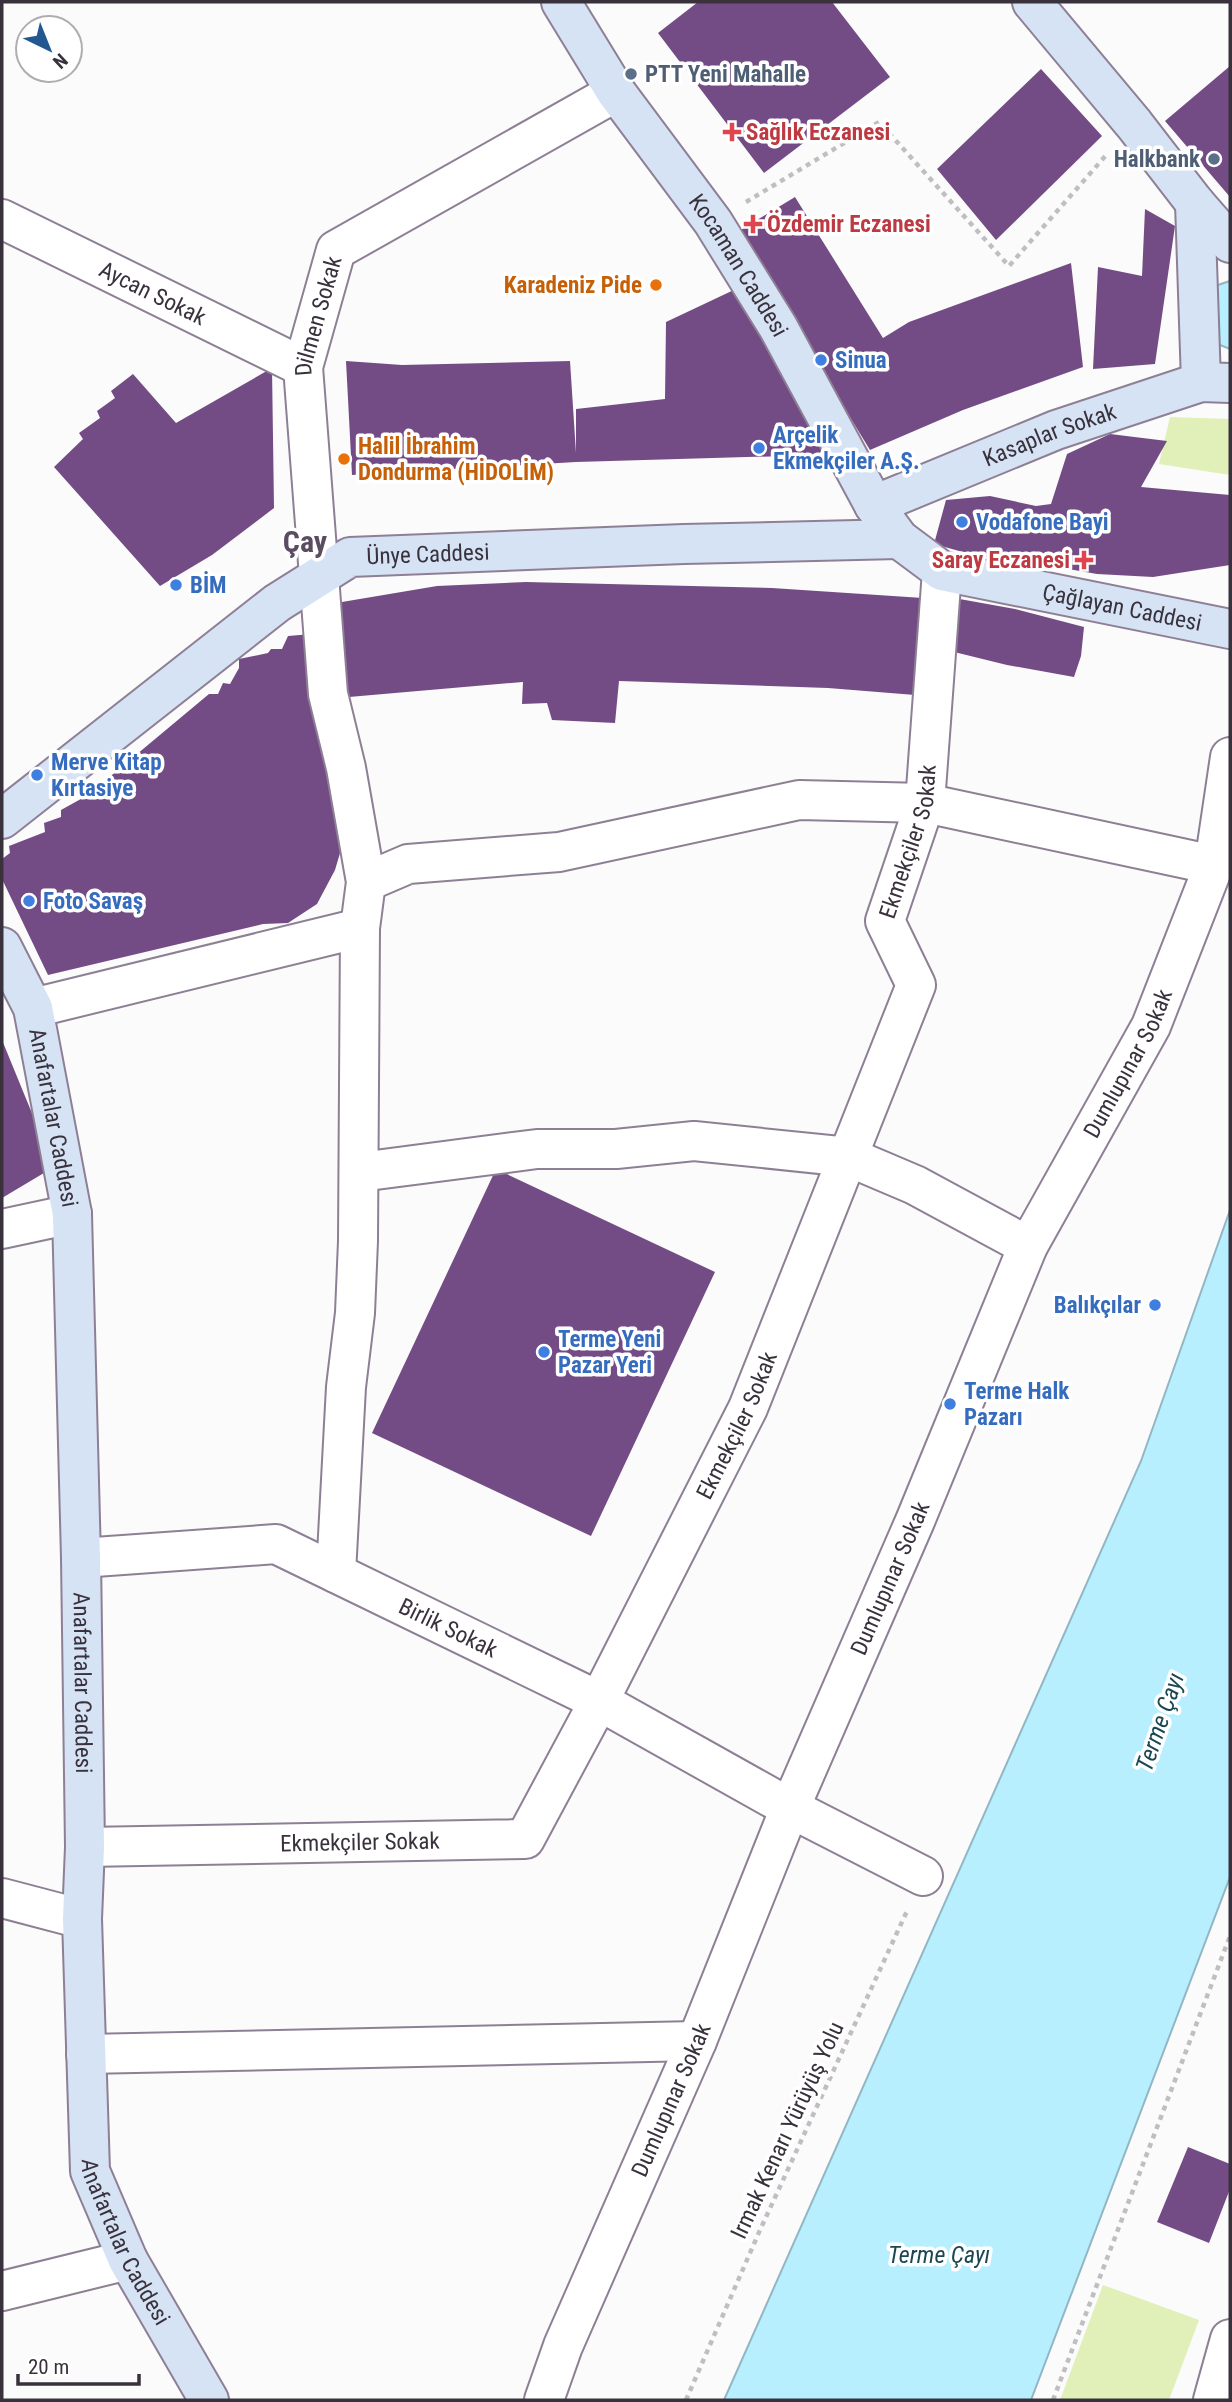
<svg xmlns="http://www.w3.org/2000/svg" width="1232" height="2402" font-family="'Roboto Condensed',sans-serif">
	<rect width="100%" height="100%" fill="#fbfbfb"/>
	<path fill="#e0f0b8" d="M1170,417L1230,419V475L1159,464Z
		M1103,2285L1199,2320L1169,2400H1060Z"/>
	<path fill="#b8efff" stroke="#92b6c4" stroke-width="2" d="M1230,281V349L1215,343L1209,293L1218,285Z
		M1230,1210V1877L1031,2400H724L1141,1461Z"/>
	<path fill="#744c85" d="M698,2H832L890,77L764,173L658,33Z
		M1230,66V197L1165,121Z
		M1041,69L1102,136L996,240L937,169Z
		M795,197L883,338L909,322L1071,263L1083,367L963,410L870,450L737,232Z
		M1145,209L1175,226L1155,364L1093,369L1098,267L1142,276Z
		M738,288L823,447L819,455L576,462L352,475L346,361L402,365L570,361L576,453V409L665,399L666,322Z
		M272,368L274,508L212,555L160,586L54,467L83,439L79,433L100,418L97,411L115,398L111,391L133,374L176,423Z
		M1110,434L1167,441L1141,487L1230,495V565L1153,577L1097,574L1034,563L977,556L934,544L946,500L990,496L1036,506L1051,504L1067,454Z
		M526,582L772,588L923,598L915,695L828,688L619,681L615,723L552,720L547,703L522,704L523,682L349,697L336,603L437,586Z
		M954,598L1015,609L1084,627L1081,656L1074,677L1007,665L946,650Z
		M312,634L343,843L335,870L317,904L288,923L263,924L48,975L2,879V859L10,853L9,846L45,832L44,823L61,817V810L88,795L209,694H218L223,683L230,684L239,668V659L268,653L271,649H282L288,636Z
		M2,1040L54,1167L2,1198Z
		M496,1169L715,1272L591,1536L372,1433Z
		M1188,2147L1230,2164V2189L1209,2243L1157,2222Z"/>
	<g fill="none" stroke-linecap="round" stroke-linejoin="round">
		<defs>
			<g id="minor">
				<path id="s1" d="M2,219L303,367"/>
				<path d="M366,882L408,864L559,852L799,800L925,803L1214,865"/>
				<path d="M33,1008L360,928"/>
				<path d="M360,1172L537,1149H616L694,1141L849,1157L915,1185L1028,1246"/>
				<path d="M2,1229L72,1214"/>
				<path id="s2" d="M81,1558L276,1544L599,1701L790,1808L923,1876"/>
				<path id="s3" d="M336,1573L346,1387L355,1313L358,1241L360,928L366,882L346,768L328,694L303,367L336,250L616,92"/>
				<path id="s4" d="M85,1847L525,1839L599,1701L748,1408L916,985L885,921L925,803L942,571"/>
				<path d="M2,1898L82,1919"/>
				<path d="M86,2054L697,2041"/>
				<path d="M2,2291L128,2260"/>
			</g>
			<g id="tertiary">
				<path id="s5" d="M544,2400L563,2346L697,2041L790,1808L915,1521L1028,1246L1151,1026L1214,865L1230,757"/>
				<path d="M1213,2400L1230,2339"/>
			</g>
			<g id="secondary">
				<path id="s6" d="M561,2L616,92L713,222L778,327L874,505L899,539L942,571L1230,629"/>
				<path d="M1032,2L1134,124L1195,203L1230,243"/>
				<path d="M1195,203L1201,382"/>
				<path id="s7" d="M874,505L1056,430L1201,382L1230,383"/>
				<path id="s8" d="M2,819L277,603L350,557L684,544L899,539"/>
				<path id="s9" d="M2,947L33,1008L72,1214L81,1558L85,1847L82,1919L90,2171L128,2260L209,2400"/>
			</g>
		</defs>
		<use href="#minor" stroke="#8e7f95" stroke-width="42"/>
		<use href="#tertiary" stroke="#8e7f95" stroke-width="42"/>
		<use href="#secondary" stroke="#8e7f95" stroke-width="42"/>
		<path stroke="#c0bec1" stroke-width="4.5" stroke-dasharray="5 5" stroke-linecap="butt" d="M746,202L879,122L1009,266L1108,153
			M686,2400L760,2230L907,1911
			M1053,2400L1230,1936"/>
		<use href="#minor" stroke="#fff" stroke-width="38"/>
		<use href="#tertiary" stroke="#fff" stroke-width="38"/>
		<use href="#secondary" stroke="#d6e3f5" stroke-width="38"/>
	</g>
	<g fill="#5c6f8a" stroke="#fff" stroke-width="2.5">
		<circle cx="631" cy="74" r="7"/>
		<circle cx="1214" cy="159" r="7"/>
	</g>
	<g fill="#e0444e" stroke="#fff" stroke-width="2.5">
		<path d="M728.5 121.5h7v7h7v7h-7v7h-7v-7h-7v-7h7z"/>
		<path d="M749.5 213.5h7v7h7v7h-7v7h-7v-7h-7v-7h7z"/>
		<path d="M1080.5 549.5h7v7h7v7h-7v7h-7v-7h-7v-7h7z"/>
	</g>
	<g fill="#e8710a" stroke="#fff" stroke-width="2.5">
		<circle cx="656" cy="285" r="7"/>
		<circle cx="344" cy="459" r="7"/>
	</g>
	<g fill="#3f7fe0" stroke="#fff" stroke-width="2.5">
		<circle cx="821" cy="360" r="7"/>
		<circle cx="759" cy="448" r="7"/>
		<circle cx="962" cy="522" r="7"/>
		<circle cx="176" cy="585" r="7"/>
		<circle cx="37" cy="775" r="7"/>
		<circle cx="29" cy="901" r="7"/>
		<circle cx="1155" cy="1305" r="7"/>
		<circle cx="544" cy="1352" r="7"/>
		<circle cx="950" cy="1404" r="7"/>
	</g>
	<g text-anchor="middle" stroke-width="7" stroke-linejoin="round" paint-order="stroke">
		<g font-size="23" font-weight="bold" fill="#4e5e75" stroke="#fff" text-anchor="start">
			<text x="645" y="82">PTT Yeni Mahalle</text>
			<text x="1200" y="167" text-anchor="end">Halkbank</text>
		</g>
		<g font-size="23" font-weight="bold" fill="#be3a42" stroke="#fff" text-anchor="start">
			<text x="746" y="140">Sağlık Eczanesi</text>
			<text x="767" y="232">Özdemir Eczanesi</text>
			<text x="1070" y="568" text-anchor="end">Saray Eczanesi</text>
		</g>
		<g font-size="23" fill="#39323c" stroke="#fff">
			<text dy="8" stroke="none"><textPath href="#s6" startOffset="318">Kocaman Caddesi</textPath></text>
			<text dy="8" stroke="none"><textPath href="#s1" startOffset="168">Aycan Sokak</textPath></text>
			<text dy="8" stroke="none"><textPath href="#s3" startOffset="1265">Dilmen Sokak</textPath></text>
			<text dy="8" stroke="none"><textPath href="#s7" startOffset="189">Kasaplar Sokak</textPath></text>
			<text dy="8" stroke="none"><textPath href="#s8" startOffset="514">Ünye Caddesi</textPath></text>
			<text dy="8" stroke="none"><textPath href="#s6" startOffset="873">Çağlayan Caddesi</textPath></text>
			<text dy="8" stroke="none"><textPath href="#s4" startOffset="1535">Ekmekçiler Sokak</textPath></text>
			<text dy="8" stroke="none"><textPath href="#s5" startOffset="1460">Dumlupınar Sokak</textPath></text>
			<text dy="8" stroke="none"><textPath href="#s9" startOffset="180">Anafartalar Caddesi</textPath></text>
			<text dy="8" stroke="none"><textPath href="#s4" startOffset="905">Ekmekçiler Sokak</textPath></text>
			<text dy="8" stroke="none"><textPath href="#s5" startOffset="892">Dumlupınar Sokak</textPath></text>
			<text dy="8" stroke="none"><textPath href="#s2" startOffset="387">Birlik Sokak</textPath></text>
			<text dy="8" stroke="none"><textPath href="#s9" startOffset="747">Anafartalar Caddesi</textPath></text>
			<text dy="8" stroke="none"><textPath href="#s4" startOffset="275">Ekmekçiler Sokak</textPath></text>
			<text dy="8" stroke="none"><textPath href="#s5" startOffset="326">Dumlupınar Sokak</textPath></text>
			<text transform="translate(787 2130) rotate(-65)" y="8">Irmak Kenarı Yürüyüş Yolu</text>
			<text dy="8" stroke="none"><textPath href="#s9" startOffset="1314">Anafartalar Caddesi</textPath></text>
		</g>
		<g font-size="23" font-weight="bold" fill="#c56008" stroke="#fff" text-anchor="end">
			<text x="642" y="293">Karadeniz Pide</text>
			<text x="358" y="454" text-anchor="start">Halil İbrahim<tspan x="358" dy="26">Dondurma (HİDOLİM)</tspan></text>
		</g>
		<g font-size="23" font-weight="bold" fill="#366cbe" stroke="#fff" text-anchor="start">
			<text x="835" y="368">Sinua</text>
			<text x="773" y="443">Arçelik<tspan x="773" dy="26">Ekmekçiler A.Ş.</tspan></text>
			<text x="976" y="530">Vodafone Bayi</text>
			<text x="190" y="593">BİM</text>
			<text x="51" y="770">Merve Kitap<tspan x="51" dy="26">Kırtasiye</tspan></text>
			<text x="43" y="909">Foto Savaş</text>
			<text x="1141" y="1313" text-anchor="end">Balıkçılar</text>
			<text x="558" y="1347">Terme Yeni<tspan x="558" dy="26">Pazar Yeri</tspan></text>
			<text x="964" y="1399">Terme Halk<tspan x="964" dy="26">Pazarı</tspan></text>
		</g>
		<g font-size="24" font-style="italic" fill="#1a4752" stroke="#fff">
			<text transform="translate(1160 1722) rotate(-71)" y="8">Terme Çayı</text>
			<text x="939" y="2263">Terme Çayı</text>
		</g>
		<g font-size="30" font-weight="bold" fill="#5b4d61" stroke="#fff">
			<text x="305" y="552">Çay</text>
		</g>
	</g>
	<rect width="1232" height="2402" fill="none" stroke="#39323c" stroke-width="7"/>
	<g transform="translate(49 49) rotate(137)"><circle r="33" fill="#ffffff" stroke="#b0adb1" stroke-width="2"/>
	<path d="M0-5L12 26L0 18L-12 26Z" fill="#235790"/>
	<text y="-10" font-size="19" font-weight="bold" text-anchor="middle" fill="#39323c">N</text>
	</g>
	<path d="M18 2374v10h121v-10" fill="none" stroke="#39323c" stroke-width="3.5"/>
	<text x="28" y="2374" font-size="21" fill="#39323c" stroke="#ffffff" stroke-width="5" paint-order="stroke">20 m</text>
</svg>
